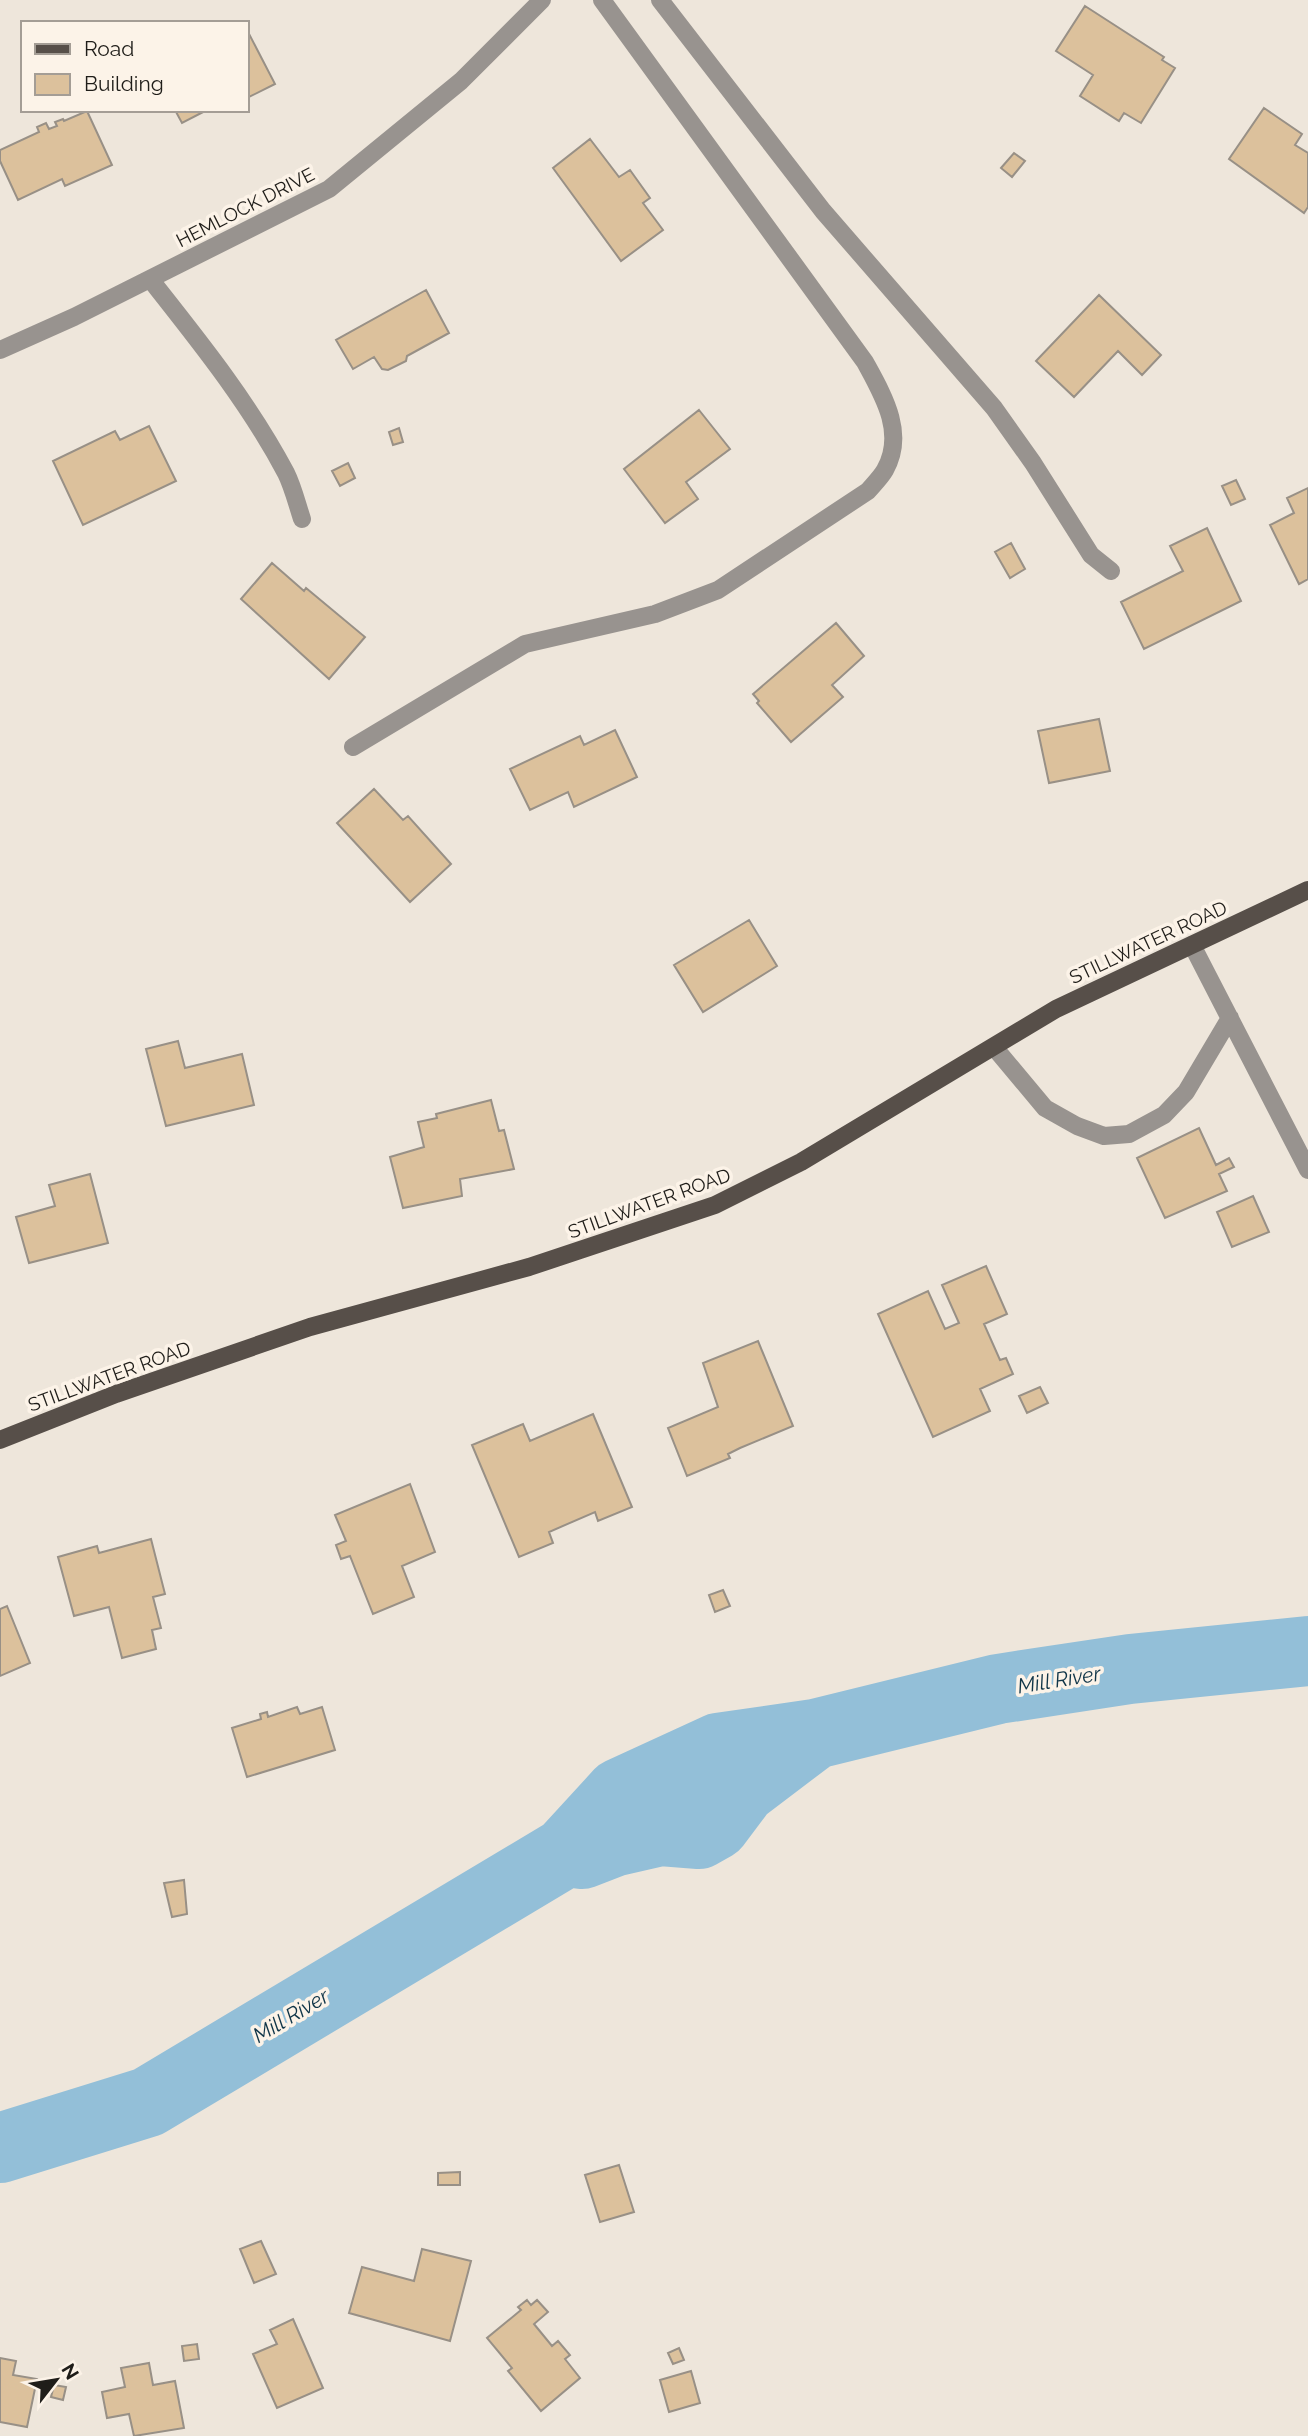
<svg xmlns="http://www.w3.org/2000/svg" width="1308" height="2436" font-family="Raleway,sans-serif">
	<rect width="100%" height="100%" fill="#eee6db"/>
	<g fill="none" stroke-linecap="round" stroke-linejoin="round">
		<path stroke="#93bfd8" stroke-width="70" d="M566,1852L582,1854L613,1842L661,1831L699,1834L715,1825L742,1789L812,1736
			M0,2148L148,2102L566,1852L620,1793L718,1748L815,1734L998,1689L1130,1669L1308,1651"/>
	</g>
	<path fill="#dcc19c" stroke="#989086" stroke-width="2" d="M1085,6L1164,57L1162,60L1175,68L1141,123L1124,113L1119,121L1080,96L1093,75L1056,51Z
		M247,30L275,84L247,98Z
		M1264,108L1302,134L1295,145L1308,153V207L1304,213L1229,159Z
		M175,110H207L182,123Z
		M87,111L112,165L65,186L62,179L18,200L0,161V150L39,132L37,127L46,123L49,129L57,126L55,122L63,119L64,121Z
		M590,139L619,177L630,170L650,198L643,203L663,230L621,261L553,168Z
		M1014,153L1025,161L1012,177L1001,168Z
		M426,290L449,333L407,356L406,361L388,370L382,369L374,357L353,369L336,340Z
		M1099,295L1161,355L1142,375L1118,351L1074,397L1036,361Z
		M699,410L730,449L686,482L698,499L665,523L624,469Z
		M149,426L176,481L83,525L53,461L115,431L120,440Z
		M399,428L403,442L393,445L389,432Z
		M348,463L355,478L340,486L332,471Z
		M1236,480L1245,499L1231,505L1222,486Z
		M1308,488V579L1299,584L1270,525L1294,513L1287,498Z
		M1207,528L1241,601L1144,649L1121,602L1183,571L1170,546Z
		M1011,543L1025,569L1010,578L995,552Z
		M272,563L304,591L306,588L365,637L329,679L241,599Z
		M836,623L864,656L832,685L843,697L791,742L757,703L759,701L753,694Z
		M1099,719L1110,771L1049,783L1038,731Z
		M615,730L637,777L574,807L568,792L530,810L510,769L580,736L584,745Z
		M374,789L403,820L408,816L451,864L410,902L337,823Z
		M749,920L777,966L703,1012L674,965Z
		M178,1041L185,1068L242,1054L254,1105L166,1126L146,1049Z
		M491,1100L499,1131L504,1130L514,1169L460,1179L462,1196L403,1208L390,1157L424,1147L418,1122L437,1118L436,1114Z
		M1199,1128L1216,1165L1229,1158L1234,1167L1219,1174L1227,1191L1165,1218L1137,1158Z
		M90,1174L108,1243L29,1263L16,1217L55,1206L49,1185Z
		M1253,1196L1269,1232L1232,1247L1217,1212Z
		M986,1266L1007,1314L984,1324L1000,1360L1006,1358L1013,1374L980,1389L990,1411L933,1437L878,1314L928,1291L945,1329L959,1323L942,1285Z
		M758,1341L793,1426L740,1448L728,1454L730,1458L687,1476L668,1428L718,1407L703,1363Z
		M1040,1387L1048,1403L1027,1413L1019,1396Z
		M593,1414L632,1507L598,1521L595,1512L549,1532L553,1543L519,1557L472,1445L523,1424L530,1441Z
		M410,1484L435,1552L402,1566L414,1597L373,1614L350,1556L341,1559L336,1545L346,1541L335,1515Z
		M151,1539L165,1594L153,1597L161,1628L152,1630L156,1649L122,1658L109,1607L74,1616L58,1557L97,1546L99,1553Z
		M723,1590L730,1606L715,1612L709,1595Z
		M7,1606L30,1663L0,1676V1609Z
		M297,1707L300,1714L322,1707L335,1750L247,1777L232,1728L261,1719L260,1714L267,1712L268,1717Z
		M184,1880L187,1914L172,1917L164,1883Z
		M619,2165L634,2212L600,2222L585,2175Z
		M460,2172V2185H438V2173Z
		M261,2241L276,2274L254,2283L240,2249Z
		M422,2249L471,2261L450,2341L349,2313L362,2267L414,2281Z
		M527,2300L531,2305L537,2300L548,2312L534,2324L552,2346L558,2341L570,2355L565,2359L580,2378L541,2411L508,2371L512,2368L487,2338L521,2310L518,2307Z
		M293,2319L323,2388L277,2408L253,2354L277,2344L270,2330Z
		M197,2344L199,2359L184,2361L182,2346Z
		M679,2348L684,2360L673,2364L668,2353Z
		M0,2358L16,2361L13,2375L37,2379L27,2427L0,2422Z
		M149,2363L153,2385L175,2381L184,2428L134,2436L129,2414L107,2418L102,2392L125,2387L121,2368Z
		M691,2371L700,2403L669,2412L660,2380Z
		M54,2385L66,2387L63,2400L51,2397Z"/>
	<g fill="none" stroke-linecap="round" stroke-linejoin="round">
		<path stroke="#98938f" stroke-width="18" d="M660,0L823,211L994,408L1033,463L1091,555L1111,571
			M150,279C199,341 249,403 286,473C293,487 297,504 302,519
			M0,350L74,317L329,189L461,81L542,0
			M353,747L525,644L655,614L718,590L868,491C874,484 881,477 885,470C906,433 883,395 865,362L602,0
			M1192,945L1308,1170
			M994,1047L1045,1108L1077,1126L1104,1136L1129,1134L1164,1115L1186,1092L1230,1018"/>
		<path stroke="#574f49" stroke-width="18" d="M0,1440L116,1394L310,1327L529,1267L715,1205L801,1162L1056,1009L1308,890"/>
	</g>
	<g text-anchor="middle" stroke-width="7" stroke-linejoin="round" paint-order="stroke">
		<g font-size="19" fill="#1f1d19" stroke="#fcf3e8">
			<text transform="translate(245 207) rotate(-27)" y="7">HEMLOCK DRIVE</text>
			<text transform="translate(1148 942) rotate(-25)" y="7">STILLWATER ROAD</text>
			<text transform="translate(649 1203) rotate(-20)" y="7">STILLWATER ROAD</text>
			<text transform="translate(109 1376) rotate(-20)" y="7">STILLWATER ROAD</text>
		</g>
		<g font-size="21" font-style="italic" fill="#103548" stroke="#fcf3e8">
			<text transform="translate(1059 1680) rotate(-9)" y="7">Mill River</text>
			<text transform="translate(291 2016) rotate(-31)" y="7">Mill River</text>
		</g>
	</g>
	<rect x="21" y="21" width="228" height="91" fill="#fcf3e8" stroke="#a49d95" stroke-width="2"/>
	<rect x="35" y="44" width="35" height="10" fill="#574f49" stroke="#a49d95" stroke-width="2"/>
	<text x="84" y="56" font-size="21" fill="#1f1d19">Road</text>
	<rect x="35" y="74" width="35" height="21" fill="#dcc19c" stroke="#a49d95" stroke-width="2"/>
	<text x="84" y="91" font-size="21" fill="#1f1d19">Building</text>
	<g transform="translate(56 2380) rotate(59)" stroke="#fcf3e8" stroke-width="5" paint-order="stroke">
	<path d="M0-5L12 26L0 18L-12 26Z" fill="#1f1d19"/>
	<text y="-10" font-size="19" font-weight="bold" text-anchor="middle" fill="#1f1d19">N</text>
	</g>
</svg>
